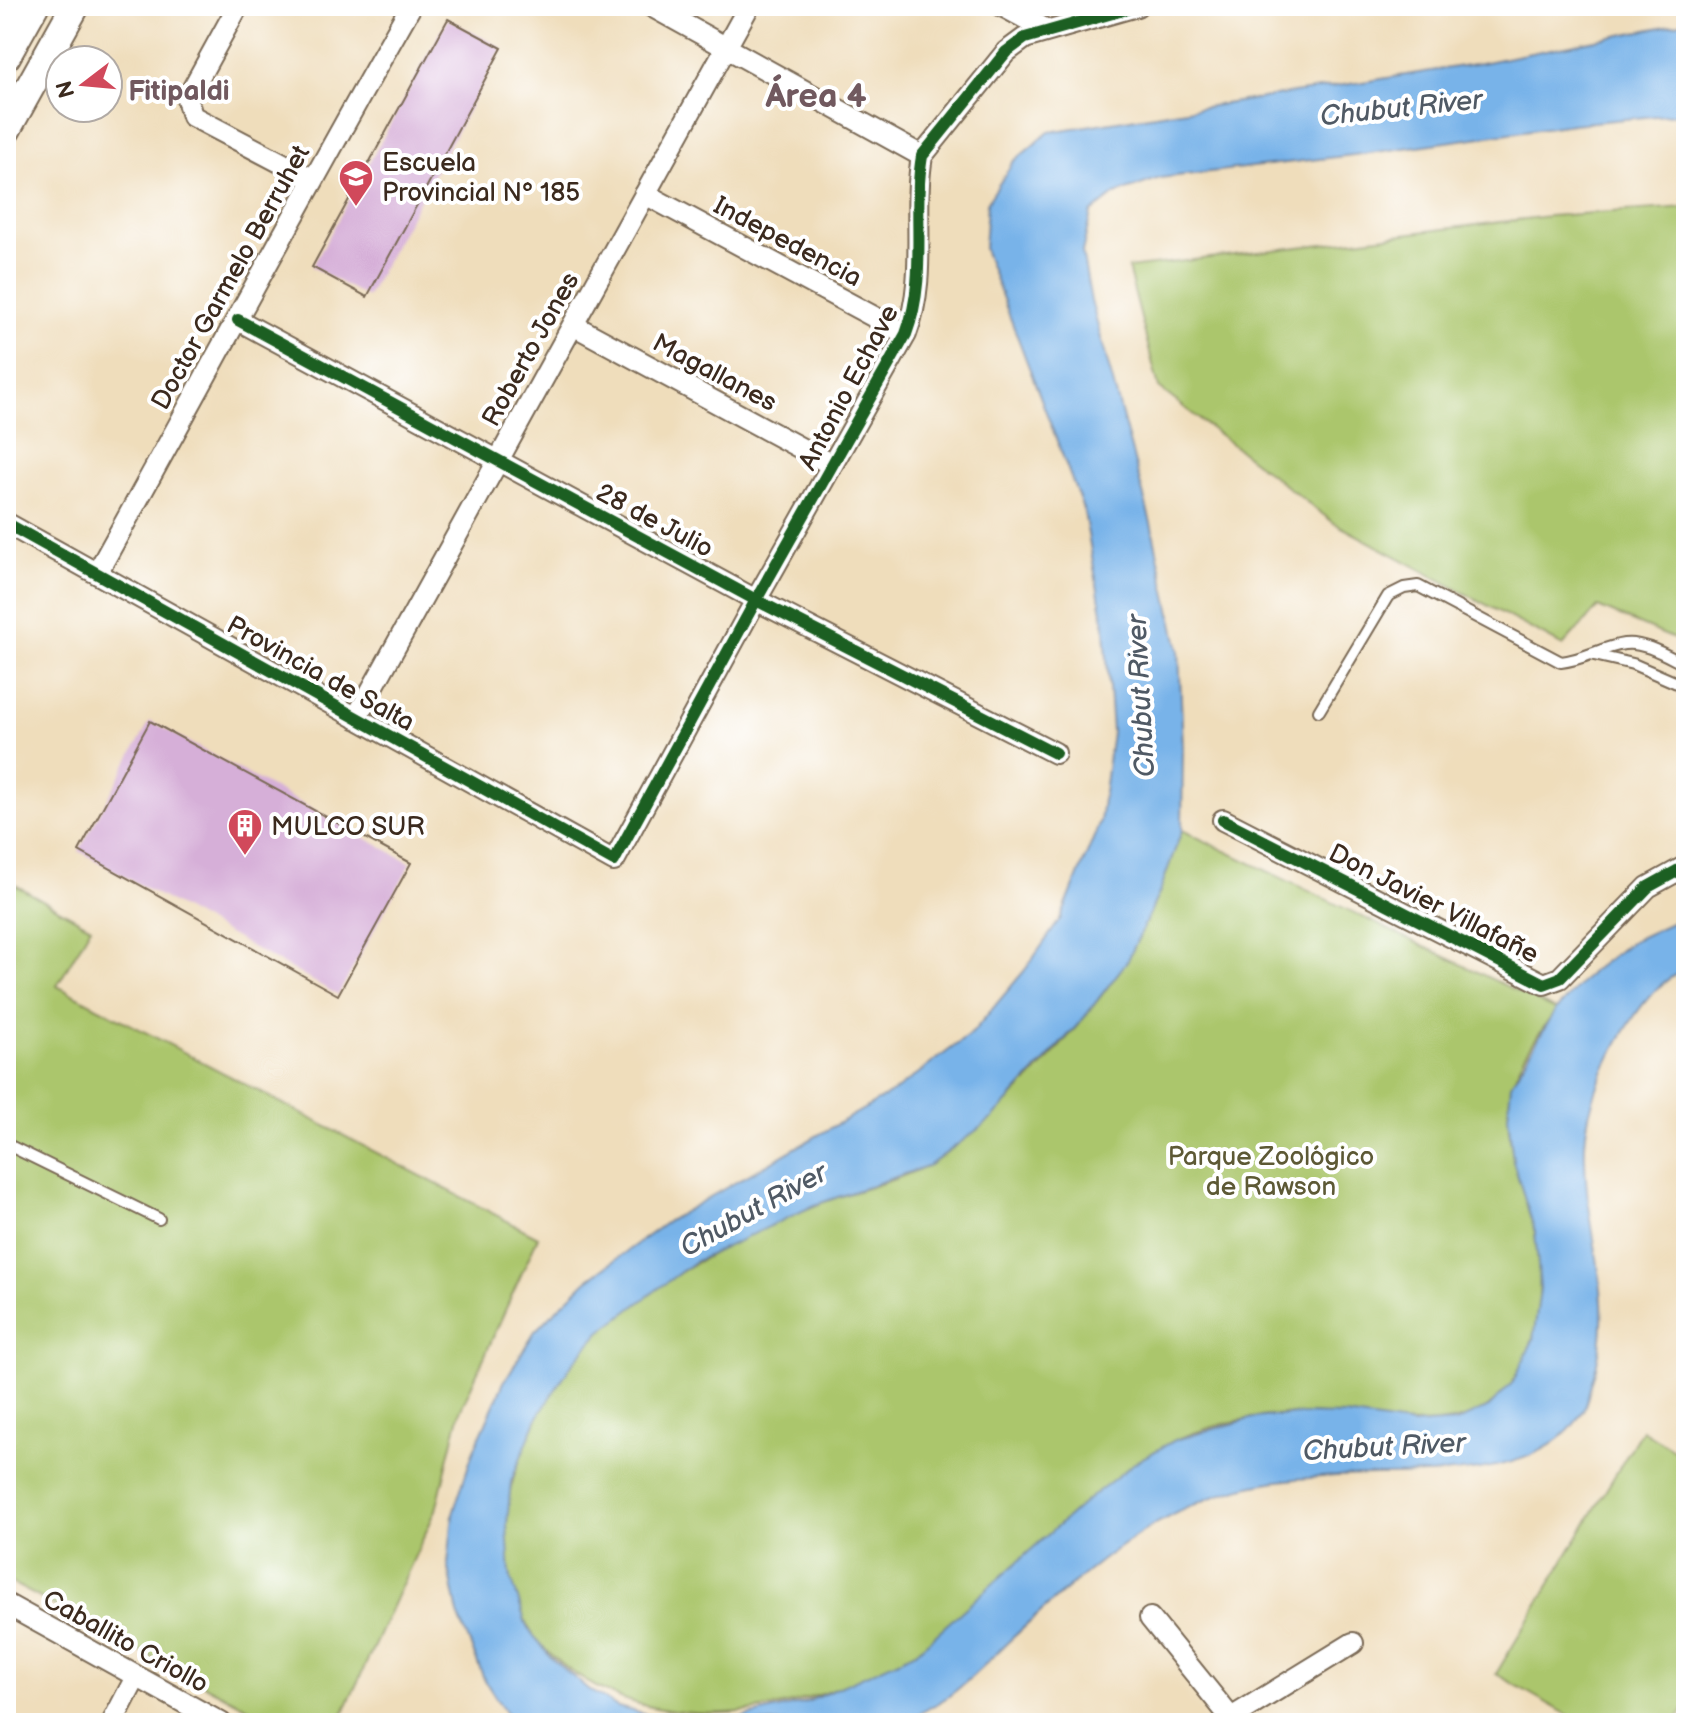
<svg xmlns="http://www.w3.org/2000/svg" width="1692" height="1729" font-family="'Balsamiq Sans',sans-serif">
	<rect width="100%" height="100%" fill="#fff"/>
	<filter id="ink" filterUnits="userSpaceOnUse"><feTurbulence type="fractalNoise" baseFrequency=".0125" numOctaves="2"/><feDisplacementMap in="SourceGraphic" scale="16" xChannelSelector="R" yChannelSelector="G"/><feConvolveMatrix kernelMatrix="1 2 1 2 8 2 1 2 1" color-interpolation-filters="sRGB"/></filter>
	<filter id="wash" filterUnits="userSpaceOnUse"><feTurbulence type="fractalNoise" baseFrequency=".006" numOctaves="4" result="noise"/><feDisplacementMap in="SourceGraphic" scale="32" xChannelSelector="R" yChannelSelector="G"/><feGaussianBlur stdDeviation="1.8" result="paint"/><feColorMatrix in="noise" values="0 0 0 0 0 0 0 0 0 0 0 0 0 0 0 0 0 1.4 0 .05"/><feComposite in="paint" operator="in"/></filter>
	<g filter="url(#wash)">
		<rect width="100%" height="100%" fill="#efddbb"/>
		<path fill="#abc66c" stroke="#737845" stroke-width="2" d="M1686,207V644L1598,607L1563,646L1334,523L1159,388L1128,268L1549,216Z
			M1182,830L1556,1010C1540,1034 1516,1062 1511,1091C1500,1141 1526,1185 1535,1233C1544,1282 1542,1345 1510,1386C1457,1452 1367,1411 1297,1414C1258,1415 1216,1424 1180,1438C1164,1445 1150,1457 1136,1467C1118,1479 1098,1491 1082,1505C1028,1551 978,1603 923,1647C903,1662 875,1671 852,1682C744,1729 619,1729 538,1642C506,1600 498,1527 514,1477C530,1424 561,1367 602,1330C665,1275 742,1234 819,1204C853,1191 902,1180 932,1163C943,1157 953,1147 964,1139C1016,1100 1061,1048 1101,996C1111,982 1123,968 1131,953C1152,913 1167,872 1182,830Z
			M6,880L91,927L57,986L538,1237L460,1411L436,1510L339,1723H276L6,1580Z
			M1642,1430L1686,1458V1706L1676,1723H1582L1496,1674Z"/>
		<path fill="#78b3e9" stroke="#5a6e84" stroke-width="2" d="M1686,22V113L1573,124L1362,154L1160,178L1115,194L1091,213L1082,252L1091,301L1151,523L1179,650L1183,749L1182,830L1160,891L1128,960L1083,1019L993,1118L930,1165L815,1205L694,1262L600,1332L571,1365L536,1420L511,1482L507,1524L510,1574L527,1627L552,1659L589,1690L618,1707L647,1715L687,1721L736,1719L807,1702L916,1652L1087,1500L1137,1461L1175,1440L1253,1418L1298,1414L1345,1415L1413,1425L1456,1422L1490,1406L1513,1382L1533,1340L1540,1289L1535,1232L1513,1161L1508,1116L1511,1084L1556,1010L1592,971L1632,941L1686,916V970C1662,978 1641,1005 1628,1026C1606,1060 1587,1103 1585,1144C1582,1229 1620,1297 1592,1381C1589,1391 1587,1403 1582,1412C1542,1486 1408,1472 1336,1476C1306,1478 1272,1480 1242,1488C1146,1513 1079,1577 1007,1643C988,1661 968,1683 946,1698C932,1707 917,1715 902,1723H512L485,1681L458,1614L448,1564L453,1513L473,1452L504,1382L535,1331L586,1281L668,1221L895,1091L973,1032L1025,970L1061,918L1100,822L1112,732L1105,629L1084,512L984,249L987,203L1013,162L1049,132L1481,63Z"/>
		<g id="blocks">
			<path fill="#d6afd8" d="M448,19L502,48L367,297L312,267Z
				M150,721L411,863L338,995L79,851Z"/>
		</g>
	</g>
	<g filter="url(#ink)">
		<use href="#blocks" fill-opacity="0" stroke="#7a6955" stroke-width="2"/>
		<g fill="none" stroke-linecap="round" stroke-linejoin="round">
			<defs>
				<path id="service" d="M1594,655L1633,664L1686,687
					M1319,711L1388,596L1404,588L1418,586L1561,662C1583,660 1603,647 1624,644C1644,641 1669,657 1686,665
					M6,1144L159,1219"/>
				<path id="minor" d="M238,6L187,99L192,116L312,179
					M651,6L922,156
					M1002,6L1049,31
					M645,194L906,334
					M238,320L756,600L1055,753
					M573,325L832,465
					M6,523L614,861L756,600L906,334C928,276 912,215 922,156L1006,52L1025,38L1137,6
					M97,573C202,384 304,194 411,6
					M356,718L749,6
					M1223,820L1544,984L1560,978L1648,887L1686,866
					M6,1604L221,1723
					M1150,1618L1235,1723
					M112,1723L136,1677
					M1223,1723L1353,1643"/>
				<path id="secondary" d="M6,56L34,6
					M6,130L75,6"/>
			</defs>
			<use href="#service" stroke="#7a6955" stroke-width="14"/>
			<use href="#minor" stroke="#7a6955" stroke-width="24"/>
			<use href="#secondary" stroke="#7a6955" stroke-width="32"/>
			<use href="#service" stroke="#fff" stroke-width="10"/>
			<use href="#minor" stroke="#fff" stroke-width="20"/>
			<use href="#secondary" stroke="#fff" stroke-width="28"/>
			<defs>
				<path id="cycleway" d="M238,320L756,600L1055,753
					M6,523L614,861L756,600L906,334C928,276 912,215 922,156L1006,52L1025,38L1137,6
					M1223,820L1544,984L1560,978L1648,887L1686,866"/>
			</defs>
			<use href="#cycleway" stroke="#fff" stroke-width="17"/>
			<use href="#cycleway" stroke="#1b5e20" stroke-width="12"/>
		</g>
	</g>
	<defs>
		<symbol id="school-pin" viewBox="-11 -11 22 30"><path d="M0 17L-7.5 6A9.5 9.5 0 1 1 7.5 6Z" fill="#d1495b" stroke="#fff"/><path d="M0-5L7-2L0 1L-7-2ZM-4 1L0 2.5L4 1V4Q0 6-4 4Z" fill="#fff"/></symbol>
		<symbol id="building-pin" viewBox="-11 -11 22 30"><path d="M0 17L-7.5 6A9.5 9.5 0 1 1 7.5 6Z" fill="#d1495b" stroke="#fff"/><path d="M-4-6H4V6H1V3H-1V6H-4ZM-2.5-4.3h1.7v1.8h-1.7ZM.8-4.3h1.7v1.8H.8ZM-2.5-1h1.7V.8h-1.7ZM.8-1h1.7V.8H.8Z" fill="#fff"/></symbol>
	</defs>
	<g fill-rule="evenodd">
		<use href="#school-pin" x="336" y="157" width="40" height="54"/>
		<use href="#building-pin" x="225" y="806" width="40" height="54"/>
	</g>
	<g text-anchor="middle" stroke-width="8" stroke-linejoin="round" paint-order="stroke">
		<g font-size="26" fill="#3b2a1e" stroke="#fff" text-anchor="start">
			<text x="382" y="171">Escuela<tspan x="382" dy="30">Provincial Nº 185</tspan></text>
			<text x="271" y="835">MULCO SUR</text>
		</g>
		<g font-size="26" fill="#3b2a1e" stroke="#fff">
			<text transform="translate(788 241) rotate(28)" y="9">Indepedencia</text>
			<text transform="translate(230 277) rotate(-61)" y="9">Doctor Garmelo Berruhet</text>
			<text transform="translate(530 349) rotate(-61)" y="9">Roberto Jones</text>
			<text transform="translate(715 372) rotate(28)" y="9">Magallanes</text>
			<text transform="translate(848 387) rotate(-62)" y="9">Antonio Echave</text>
			<text transform="translate(655 520) rotate(28)" y="9">28 de Julio</text>
			<text transform="translate(321 673) rotate(29)" y="9">Provincia de Salta</text>
			<text transform="translate(1434 903) rotate(27)" y="9">Don Javier Villafañe</text>
			<text transform="translate(126 1641) rotate(29)" y="9">Caballito Criollo</text>
		</g>
		<g font-size="26" fill="#5d5935" stroke="#fff">
			<text x="1271" y="1165">Parque Zoológico<tspan x="1271" dy="30">de Rawson</tspan></text>
		</g>
		<g font-size="28" font-weight="bold" fill="#71595f" stroke="#fff">
			<text x="179" y="100">Fitipaldi</text>
		</g>
		<g font-size="28" font-style="italic" fill="#505a65" stroke="#fff">
			<text transform="translate(1401 107) rotate(-6)" y="10">Chubut River</text>
			<text transform="translate(1140 696) rotate(-93)" y="10">Chubut River</text>
			<text transform="translate(753 1209) rotate(-29)" y="10">Chubut River</text>
			<text transform="translate(1384 1446) rotate(-3)" y="10">Chubut River</text>
		</g>
		<g font-size="34" font-weight="bold" fill="#71595f" stroke="#fff">
			<text x="816" y="107">Área 4</text>
		</g>
	</g>
	<rect width="1692" height="1729" fill="none" stroke="#fff" stroke-width="32"/>
	<g transform="translate(84 84) rotate(254)"><circle r="38" fill="#ffffff" stroke="#b1aaa5" stroke-width="2"/>
	<path d="M0-6L14 30L0 20L-14 30Z" fill="#d1495b"/>
	<text y="-12" font-size="22" font-weight="bold" text-anchor="middle" fill="#3b2a1e">N</text>
	</g>
</svg>
